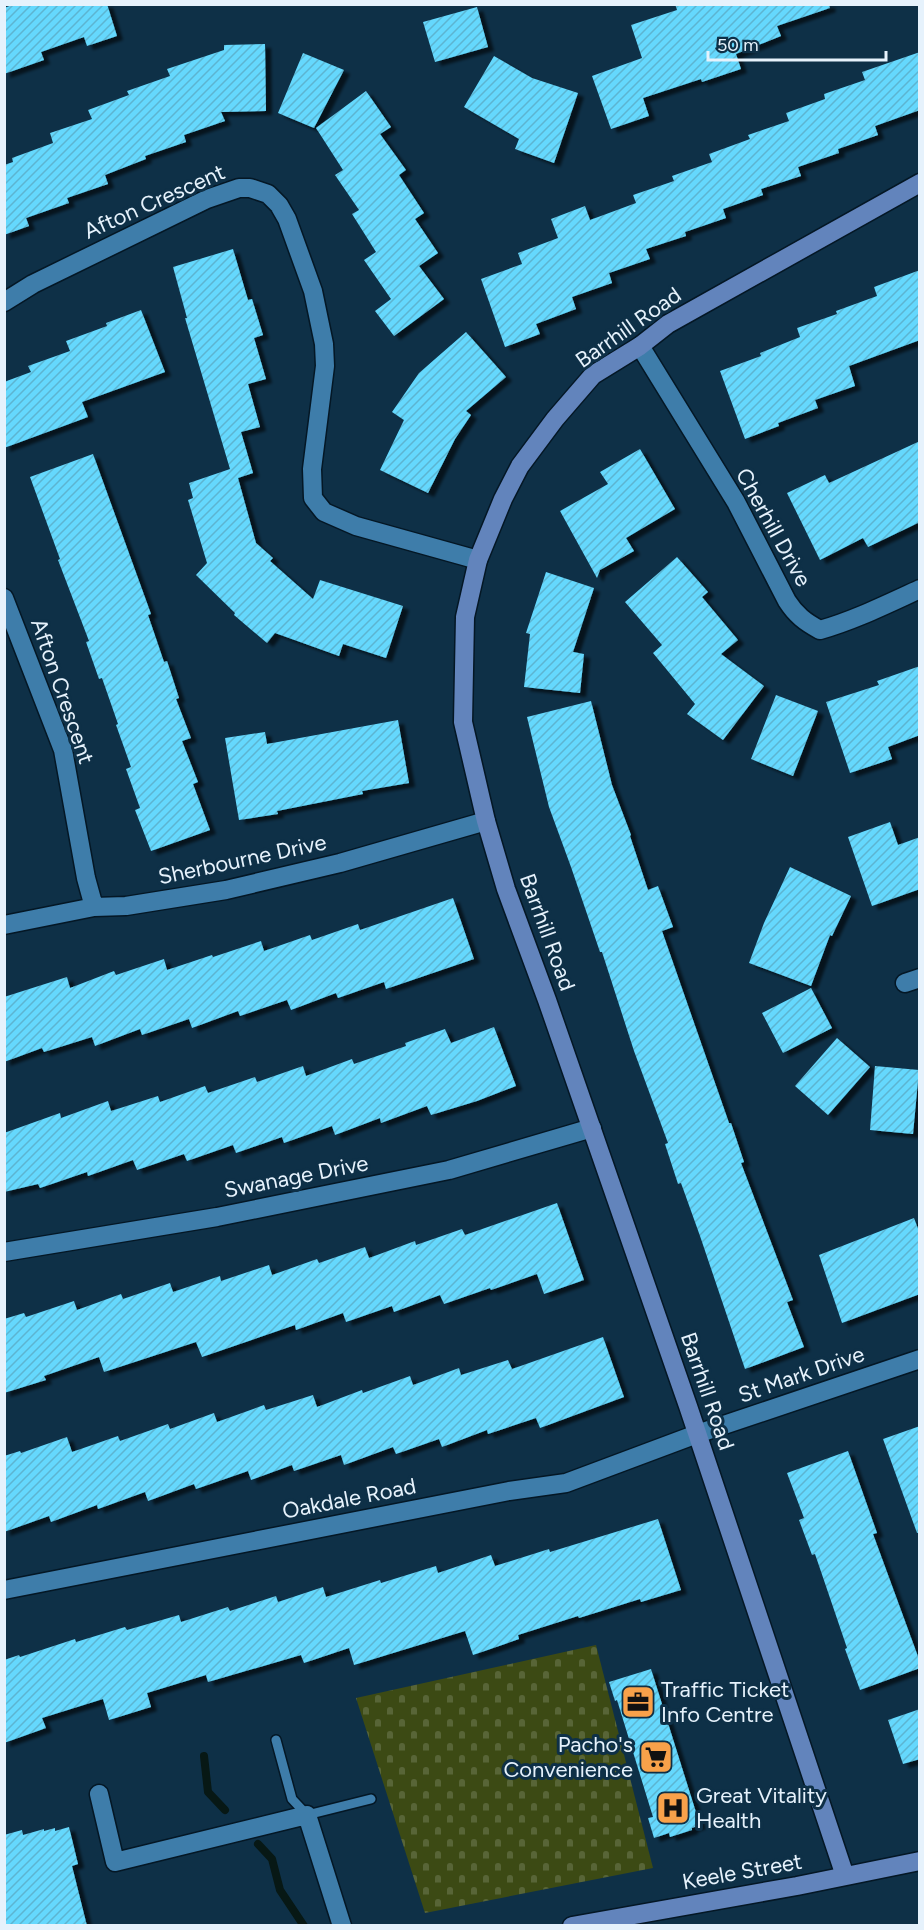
<svg xmlns="http://www.w3.org/2000/svg" width="924" height="1930" font-family="Figtree,sans-serif">
	<defs>
		<pattern id="cemetery-stones" width="16" height="16" patternUnits="userSpaceOnUse" patternTransform="scale(1.5)"><rect width="16" height="16" fill="#3c4a14"/><path d="M2 7V4a2 2 0 0 1 4 0v3zM10 15v-3a2 2 0 0 1 4 0v3z" fill="#586537"/></pattern>
		<pattern id="building-hatch" width="6" height="6" patternUnits="userSpaceOnUse" patternTransform="scale(1.5)"><rect width="6" height="6" fill="#65d8fd"/><path d="M-1 1l2-2M0 6l6-6M5 7l2-2" fill="none" stroke="#5db4d1"/></pattern>
		<filter id="shadow"><feDropShadow dx="6" dy="4" stdDeviation="1.5" flood-color="#0009"/></filter>
	</defs>
	<rect width="100%" height="100%" fill="#0e3047"/>
	<path fill="url(#cemetery-stones)" d="M596,1645L653,1868L425,1913L356,1698Z"/>
	<g fill="none" stroke-linecap="round" stroke-linejoin="round">
		<path stroke="#071815" stroke-width="8" d="M204,1756L208,1792L225,1810
			M258,1844L272,1859L280,1890L304,1926"/>
	</g>
	<path fill="url(#building-hatch)" filter="url(#shadow)" d="M15,4H107L117,36L87,46L84,37L41,52L44,60L4,74V8Z
		M675,4H829L830,8L777,26L781,36L736,54L741,69L702,82L701,79L643,98L649,116L611,129L592,76L642,58L631,25L677,10Z
		M477,7L488,47L435,62L423,22Z
		M265,44L266,111L221,112L225,121L184,135L186,142L145,156L146,159L105,175L108,184L67,198L69,203L26,218L29,226L4,235V165L13,162L12,158L53,143L50,133L92,119L88,110L129,95L127,91L170,76L167,69L224,50V45Z
		M920,52V110L875,126L878,135L838,149L839,153L798,167L801,176L761,189L763,195L723,209L726,218L685,232L686,236L646,249L650,259L609,273L612,283L572,297L576,309L536,324L540,334L505,347L481,279L522,264L518,253L558,238L551,219L585,206L590,220L636,203L633,195L674,181L672,176L712,162L709,154L750,139L748,135L789,121L786,113L825,99L824,94L865,80L862,72Z
		M303,53L344,70L314,128L278,113Z
		M494,56L532,78L578,93L554,163L515,149L519,139L464,107Z
		M366,91L391,127L380,134L406,170L399,175L424,213L415,219L438,253L419,266L444,299L394,336L375,311L391,299L364,260L376,252L352,214L359,210L335,175L343,170L316,128Z
		M233,249L248,300L252,299L263,335L254,338L266,379L248,384L260,427L241,432L253,473L238,478L256,543L273,558L270,561L313,599L320,580L403,606L386,658L343,644L339,656L275,633L267,643L234,615L235,613L196,575L207,563L188,500L193,498L189,483L230,469L185,318H187L173,267Z
		M920,270V340L849,366L855,386L815,400L818,408L778,423L779,426L745,439L720,371L761,356L760,353L800,337L797,328L837,314L836,311L877,296L874,287Z
		M141,310L165,372L82,402L88,417L4,448V382L31,372L28,366L70,351L66,341L107,326L106,323Z
		M466,332L506,377L466,411L471,415L455,439L428,493L380,470L404,420L392,412L419,373Z
		M920,441V522L868,547L863,538L820,560L787,493L825,475L829,483Z
		M640,449L675,509L626,538L634,551L600,570L597,578L560,511L608,484L600,472Z
		M93,454L151,614L148,615L164,662L167,661L179,698L176,699L191,738L182,741L198,782L193,784L210,830L151,851L135,810L140,808L126,769L131,767L116,725L118,724L102,678L99,679L86,642L89,641L58,560L60,559L30,477Z
		M677,557L708,592L702,597L738,640L721,654L764,686L723,740L687,714L695,704L653,653L662,645L625,602Z
		M546,572L594,588L573,652L584,654L580,693L524,687L530,634L526,633Z
		M920,666V735L888,747L892,759L850,773L826,702L879,685L877,681Z
		M776,695L818,711L793,776L751,759Z
		M591,701L612,785L631,835L630,836L648,890L658,886L673,927L662,931L729,1123H731L744,1162L741,1163L793,1300L787,1302L804,1347L745,1369L700,1236L681,1183L678,1184L665,1144L668,1143L634,1051L602,952H600L571,867L549,807L527,717Z
		M398,720L409,783L362,791L363,794L277,811L278,814L239,820L225,738L265,732L267,744Z
		M890,822L898,845L920,837V889L872,906L848,837Z
		M790,867L851,896L832,936L830,935L811,986L749,963L764,923Z
		M453,898L474,959L386,989L384,982L338,998L336,993L291,1010L287,1000L240,1016L238,1011L192,1028L189,1019L142,1035L140,1029L95,1046L92,1037L44,1052L42,1048L4,1062V997L67,977L70,988L114,971L116,975L164,959L167,970L212,955L213,957L261,941L264,951L310,935L312,940L358,924L360,930Z
		M811,988L832,1028L783,1053L762,1013Z
		M494,1027L516,1086L477,1101L431,1115L427,1106L381,1123L380,1118L335,1135L332,1126L284,1143L282,1137L236,1153L233,1145L187,1161L184,1154L137,1170L133,1160L88,1176L87,1172L40,1188L38,1184L4,1192V1133L60,1113L61,1118L108,1101L111,1111L158,1096L160,1102L205,1086L208,1093L255,1077L257,1082L303,1066L306,1076L352,1059L354,1064L406,1046L405,1043L445,1029L451,1043Z
		M837,1038L870,1067L828,1115L795,1086Z
		M875,1066L919,1070L913,1134L870,1130Z
		M557,1203L584,1280L544,1294L537,1274L491,1290L490,1288L444,1304L440,1295L394,1312L392,1306L346,1322L343,1313L296,1330L295,1325L202,1357L196,1342L104,1372L99,1357L44,1376L46,1380L4,1393V1319L24,1313L26,1317L74,1301L77,1310L121,1294L123,1299L170,1283L173,1292L220,1276L221,1281L269,1265L272,1275L317,1259L319,1263L365,1247L369,1258L415,1241L416,1245L462,1229L465,1235Z
		M914,1218L920,1234V1294L842,1323L819,1255Z
		M603,1337L624,1397L540,1428L536,1418L488,1434L487,1430L442,1447L439,1439L396,1454L393,1447L344,1465L341,1455L294,1471L292,1465L251,1480L248,1471L196,1489L194,1484L148,1501L145,1492L98,1509L97,1505L51,1522L49,1516L4,1532V1456L20,1451L21,1453L67,1437L72,1452L118,1436L120,1441L168,1424L170,1429L214,1413L217,1422L264,1405L266,1410L313,1395L317,1407L362,1390L363,1393L410,1376L413,1385L459,1368L461,1375L508,1360L512,1369Z
		M920,1426V1532L917,1533L883,1439Z
		M848,1451L877,1533L873,1534L920,1662V1668L860,1690L845,1649L847,1648L815,1554L812,1555L799,1520L804,1518L787,1473Z
		M658,1519L681,1590L641,1602L640,1599L579,1618L578,1616L518,1635L519,1639L473,1655L465,1631L354,1665L349,1648L304,1663L301,1655L208,1682L206,1675L147,1693L151,1707L109,1720L103,1699L42,1718L46,1728L4,1743V1660L19,1655L20,1657L75,1639L76,1642L125,1627L127,1630L179,1615L181,1622L228,1607L230,1611L276,1596L278,1602L323,1587L326,1597L380,1580L381,1583L436,1566L438,1573L491,1555L495,1566L549,1549L550,1552Z
		M651,1669L700,1825L692,1828V1830L670,1837L669,1833L654,1838L648,1818L653,1817L617,1700L615,1701L609,1682Z
		M920,1709V1759L903,1764L888,1720Z
		M69,1827L78,1864L72,1866L87,1926H4V1835L22,1830L23,1835L44,1829V1831L55,1828V1831Z"/>
	<g fill="none" stroke-linecap="round" stroke-linejoin="round">
		<defs>
			<path id="lane" d="M276,1740L292,1799L307,1815L371,1799"/>
			<path id="street" d="M4,302L33,284L207,199L239,188H250L268,194L279,205L287,219L313,291L324,344L325,366L312,469L313,498L324,512L356,526L478,560
				M640,346L736,502L787,601C796,615 805,622 820,630C855,620 887,604 920,589
				M4,598L63,750L86,878L94,907
				M4,925L94,907L126,906L226,890L340,863L486,821
				M905,983L920,978
				M4,1252L217,1217L449,1170L592,1128
				M4,1590L509,1491L566,1483L697,1434L920,1359
				M99,1794L115,1862L307,1815L342,1926"/>
			<path id="secondary" d="M845,1876L688,1406L547,1000L506,889L486,821L463,722L465,617L478,560L503,499L520,466L555,419L593,375L640,346L668,324L920,183
				M572,1926L797,1886L920,1861"/>
		</defs>
		<use href="#lane" stroke="#041725" stroke-width="12"/>
		<use href="#street" stroke="#041725" stroke-width="21"/>
		<use href="#secondary" stroke="#041725" stroke-width="21"/>
		<use href="#lane" stroke="#3e7daa" stroke-width="9"/>
		<use href="#street" stroke="#3e7daa" stroke-width="18"/>
		<use href="#secondary" stroke="#6284bc" stroke-width="18"/>
	</g>
	<defs>
		<symbol id="office-square" viewBox="-11 -11 22 22"><rect x="-9" y="-9" width="18" height="18" rx="4" fill="#f8a14a" stroke="#0e3047"/><path d="M-6-3h4V-5.5h4V-3h4V5H-6ZM-1-4.5V-3h2v-1.5ZM-6 0V1H6V0Z" fill="#111"/></symbol>
		<symbol id="supermarket-square" viewBox="-11 -11 22 22"><rect x="-9" y="-9" width="18" height="18" rx="4" fill="#f8a14a" stroke="#0e3047"/><path d="M-6-5.5h2.5l.6 2H6L4.5 2H-2.5L-4.4-4H-6ZM-1.5 3.2a1.3 1.3 0 1 0 .1 0ZM3 3.2a1.3 1.3 0 1 0 .1 0Z" fill="#111"/></symbol>
		<symbol id="hospital-square" viewBox="-11 -11 22 22"><rect x="-9" y="-9" width="18" height="18" rx="4" fill="#f8a14a" stroke="#0e3047"/><path d="M-5-5h3v3.5h4V-5h3V5h-3V1.5h-4V5h-3Z" fill="#111"/></symbol>
	</defs>
	<g fill-rule="evenodd">
		<use href="#office-square" x="619" y="1683" width="38" height="38"/>
		<use href="#supermarket-square" x="637" y="1738" width="38" height="38"/>
		<use href="#hospital-square" x="654" y="1789" width="38" height="38"/>
	</g>
	<g text-anchor="middle" stroke-width="6" stroke-linejoin="round" paint-order="stroke">
		<g font-size="22" fill="#e6f2fc" stroke="#0e3047">
			<text transform="translate(154 201) rotate(-24)" y="8">Afton Crescent</text>
			<text transform="translate(628 327) rotate(-35)" y="8">Barrhill Road</text>
			<text transform="translate(774 527) rotate(61)" y="8">Cherhill Drive</text>
			<text transform="translate(63 691) rotate(71)" y="8">Afton Crescent</text>
			<text transform="translate(242 859) rotate(-12)" y="8">Sherbourne Drive</text>
			<text transform="translate(548 932) rotate(70)" y="8">Barrhill Road</text>
			<text transform="translate(296 1176) rotate(-11)" y="8">Swanage Drive</text>
			<text transform="translate(801 1374) rotate(-19)" y="8">St Mark Drive</text>
			<text transform="translate(708 1391) rotate(71)" y="8">Barrhill Road</text>
			<text transform="translate(349 1498) rotate(-11)" y="8">Oakdale Road</text>
			<text transform="translate(742 1871) rotate(-10)" y="8">Keele Street</text>
		</g>
		<g font-size="22" fill="#e6f2fc" stroke="#0e3047" text-anchor="start">
			<text x="661" y="1697">Traffic Ticket<tspan x="661" dy="25">Info Centre</tspan></text>
			<text x="633" y="1752" text-anchor="end">Pacho's<tspan x="633" dy="25">Convenience</tspan></text>
			<text x="696" y="1803">Great Vitality<tspan x="696" dy="25">Health</tspan></text>
		</g>
	</g>
	<rect width="924" height="1930" fill="none" stroke="#e6f2fc" stroke-width="12"/>
	<path d="M708 51v9h178v-9" fill="none" stroke="#e6f2fc" stroke-width="3"/>
	<text x="717" y="51" font-size="18" fill="#e6f2fc" stroke="#0e3047" stroke-width="4.5" paint-order="stroke">50 m</text>
</svg>
